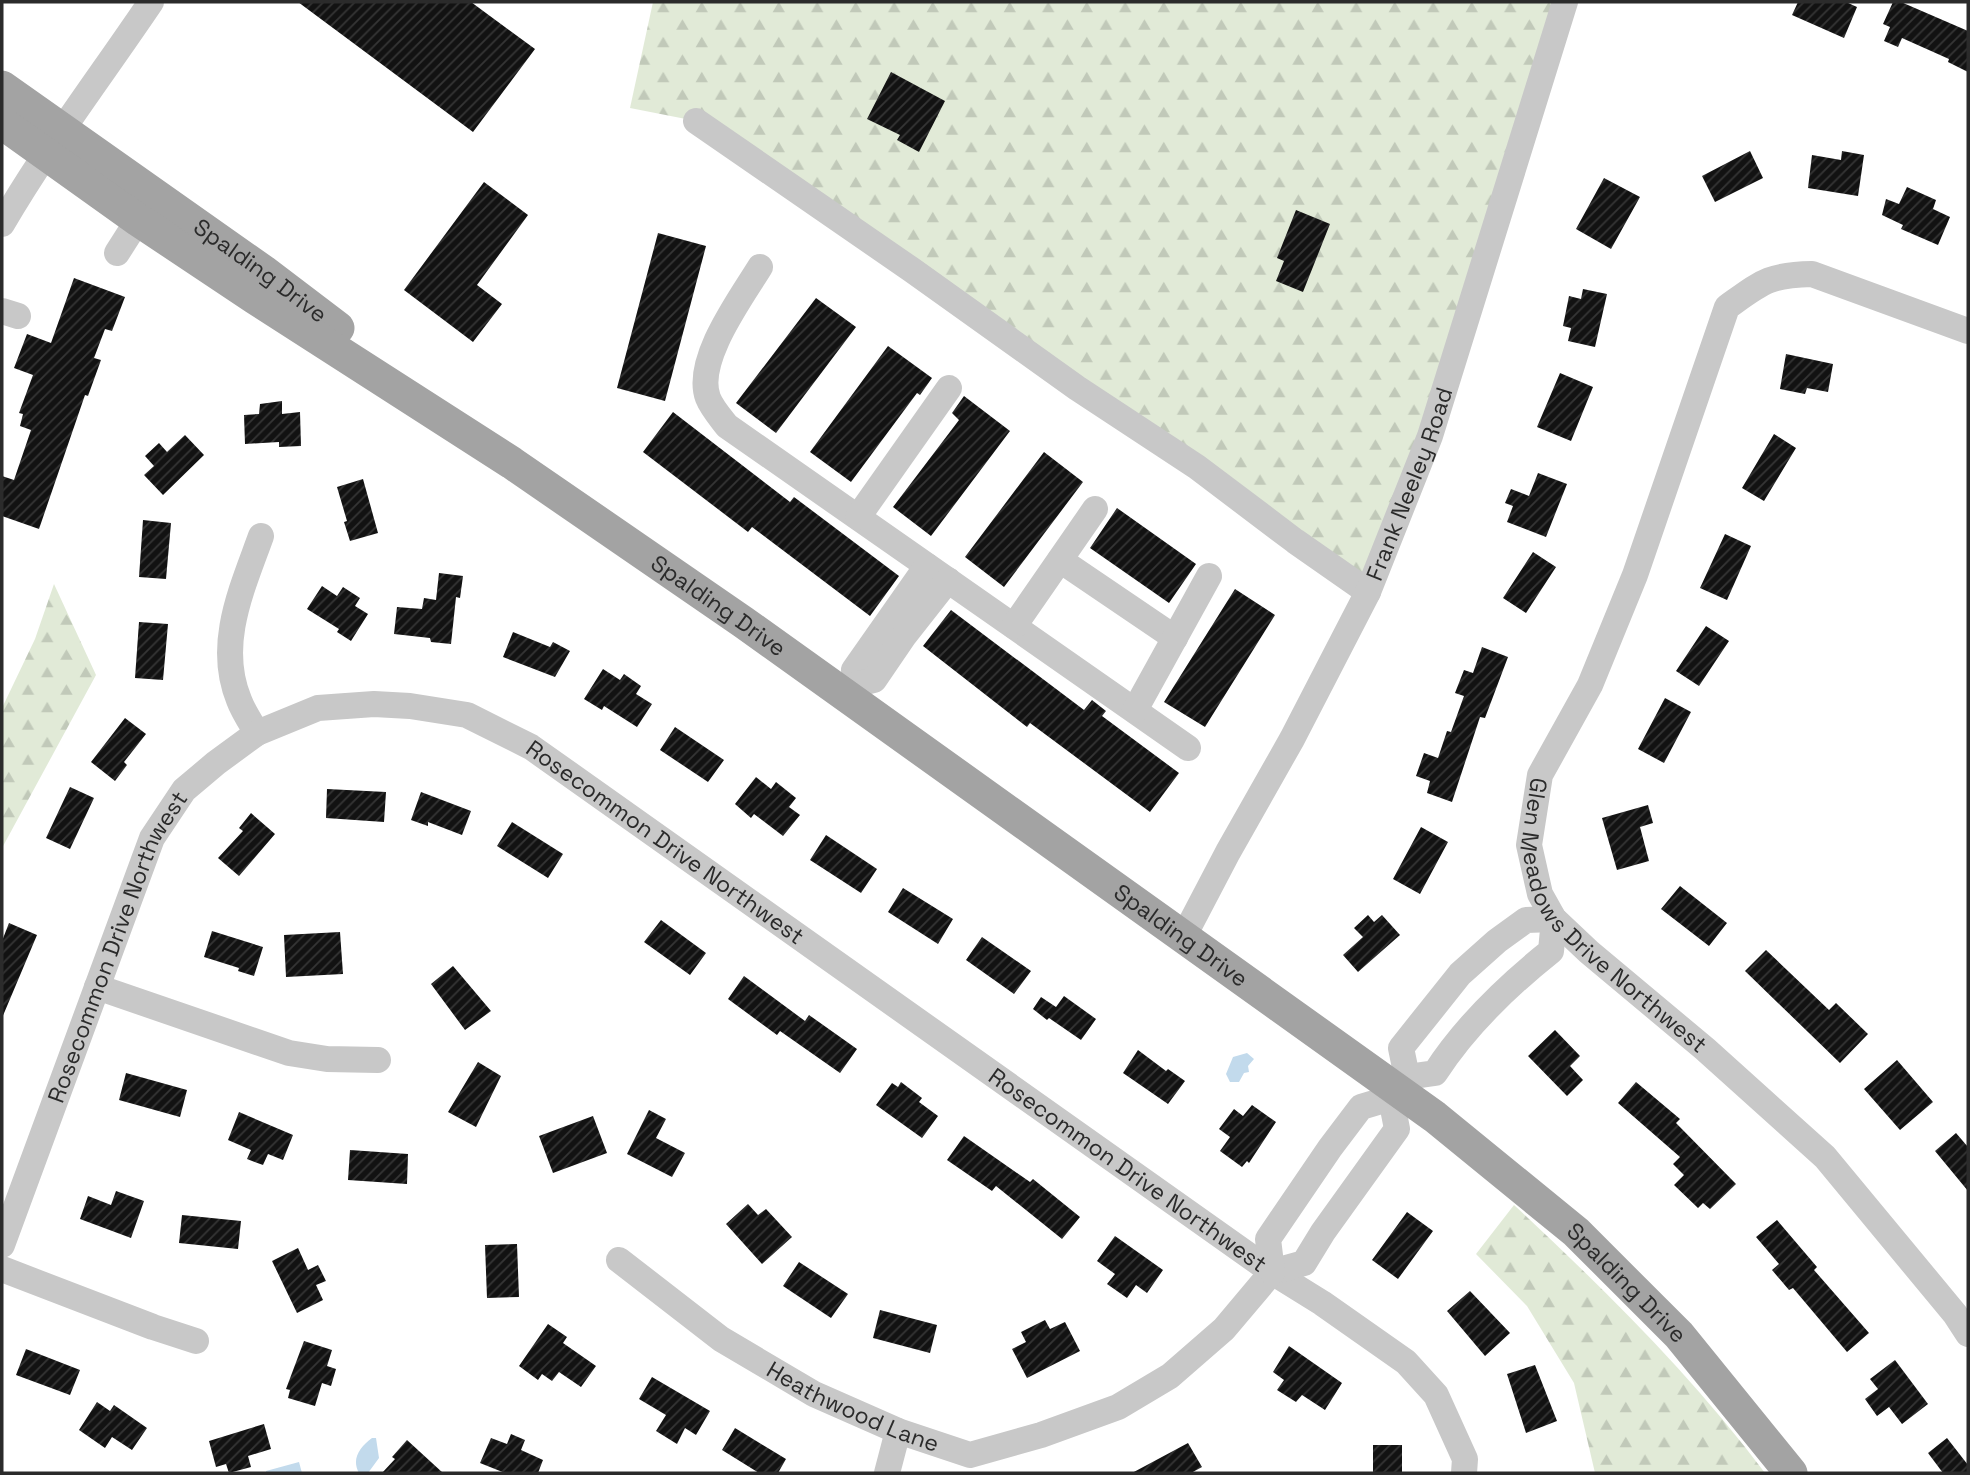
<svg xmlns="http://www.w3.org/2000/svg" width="1970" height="1475" font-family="'Space Grotesk',sans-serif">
	<defs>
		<pattern id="forest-firs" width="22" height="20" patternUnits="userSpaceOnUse" patternTransform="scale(1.75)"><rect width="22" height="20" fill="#e1ead7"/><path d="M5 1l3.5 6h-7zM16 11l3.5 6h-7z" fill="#c1c9b9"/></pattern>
		<pattern id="building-hatch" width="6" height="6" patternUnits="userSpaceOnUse" patternTransform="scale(1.75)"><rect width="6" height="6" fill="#121212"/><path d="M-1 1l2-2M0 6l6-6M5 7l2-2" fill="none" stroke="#353535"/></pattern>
	</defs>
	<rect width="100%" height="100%" fill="#fff"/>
	<path fill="url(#forest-firs)" d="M653,2H1569L1368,592L696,121L630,108Z
		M54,584L96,675L2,848V708L35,639Z
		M1514,1205C1604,1289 1691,1374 1765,1473H1595L1574,1383L1527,1306L1476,1254Z"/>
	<path fill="#c2daec" d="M1247,1053L1254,1059L1248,1066L1249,1072L1244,1073L1239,1082H1230L1226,1074L1233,1057Z
		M372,1438H376L379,1458L368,1473H359C351,1459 360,1447 372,1438Z
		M299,1462L302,1473H266V1471Z"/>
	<path fill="url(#building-hatch)" d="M298,2H471L535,49L473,132Z
		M1798,2H1846L1857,7L1844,38L1792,15Z
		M1893,2H1901L1968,31V72L1948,62L1949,59L1902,38L1898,47L1884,41L1890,27L1883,24Z
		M891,72L945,101L919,152L897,140L900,135L867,119Z
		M1750,151L1763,178L1715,202L1702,176Z
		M1842,151L1864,155L1858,196L1808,188L1812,155L1841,160Z
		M1604,178L1640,197L1611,249L1576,229Z
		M484,182L528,215L477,285L502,304L473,342L404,290Z
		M1907,187L1936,200L1933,209L1950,217L1938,245L1901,229L1903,225L1882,215L1886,199L1899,204Z
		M1296,210L1330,224L1303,292L1276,281L1284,261L1277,258Z
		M658,233L706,246L665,401L617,388Z
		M74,278L125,297L112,331L105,329L94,358L101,360L88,396L85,395L39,529L2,516V476L14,480L31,430L20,426L23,414L19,413L33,375L14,368L27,334L51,343Z
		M1583,289L1607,294L1595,347L1568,341L1571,328L1563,326L1569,296L1581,299Z
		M816,298L856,327L776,433L736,403Z
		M888,346L932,378L920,395L917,393L851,482L810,452Z
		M1786,354L1833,364L1828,392L1807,388L1805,394L1780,389Z
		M1560,373L1593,387L1571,441L1537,427Z
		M964,396L1010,431L931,536L893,507L959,420L952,413Z
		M282,401V414L300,412L301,446L279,447V442L245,444L244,415L259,414L260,404Z
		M673,412L790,502L794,497L899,576L870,616L752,527L748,532L643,452Z
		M1774,434L1796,448L1764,501L1742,488Z
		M185,435L204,455L163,495L144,475L154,466L145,456L159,443L167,452Z
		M1044,452L1083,482L1004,587L965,557Z
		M1538,473L1567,484L1546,537L1507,522L1513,506L1505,503L1511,489L1529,496Z
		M363,479L378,533L350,541L344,522L347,521L337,487Z
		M1117,508L1196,564L1169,603L1090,548Z
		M143,520L171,523L166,579L139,577Z
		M1725,534L1751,546L1727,600L1700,588Z
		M1533,552L1556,567L1526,613L1503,598Z
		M439,573L463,576L460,598L456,597L451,644L431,642L430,638L394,634L397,607L422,609L424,598L436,600Z
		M322,586L337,596L343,587L360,598L355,606L368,614L351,641L337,632L339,629L307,609Z
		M1235,589L1275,615L1205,727L1164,702Z
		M951,610L1084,710L1092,700L1106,711L1102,716L1179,773L1150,812L1030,723L1027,727L923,646Z
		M139,622L168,624L163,680L135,678Z
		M1706,626L1729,641L1699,686L1676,671Z
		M513,632L550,647L553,642L570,651L555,677L503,657Z
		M1482,647L1508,657L1485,718L1480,717L1452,802L1427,793L1430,781L1416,776L1424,753L1438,758L1447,731L1451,732L1464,696L1455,693L1464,670L1473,673Z
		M603,669L620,680L624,674L641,686L636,694L652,704L637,727L604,706L602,710L584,699Z
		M1665,698L1691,712L1664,763L1638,749Z
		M125,718L146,734L124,762L127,765L115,781L91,762Z
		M675,727L724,760L708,782L660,750Z
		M756,777L771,789L776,782L796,798L789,807L800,815L783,836L754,814L751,818L735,804Z
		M70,787L94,798L70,849L46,838Z
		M327,789L386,792L384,822L326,818Z
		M421,792L471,811L462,835L428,822V826L411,820Z
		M1648,805L1653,823L1640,827L1649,861L1617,870L1602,818Z
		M251,813L275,834L239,876L218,858L243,831L239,828Z
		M512,822L563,854L548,878L497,846Z
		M1421,827L1448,842L1420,894L1393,879Z
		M826,835L877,869L861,893L810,860Z
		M1680,886L1727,923L1709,946L1661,909Z
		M903,888L953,919L938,944L888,912Z
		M1368,915L1374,922L1382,915L1400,935L1358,972L1343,955L1363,937L1354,928Z
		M661,920L706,953L690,975L644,942Z
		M9,923L37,935L2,1018V941Z
		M212,931L263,947L254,976L238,971L239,968L204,957Z
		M340,932L343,974L286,977L284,935Z
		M982,937L1031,971L1014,994L966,960Z
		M1766,950L1829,1010L1836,1003L1868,1034L1840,1063L1745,971Z
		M453,966L491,1011L465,1030L431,984Z
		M744,976L805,1021L809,1015L857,1049L840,1073L780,1031L777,1035L728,999Z
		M1064,996L1096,1019L1081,1040L1049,1018L1047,1020L1033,1009L1041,997L1056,1007Z
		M1555,1030L1580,1056L1570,1066L1583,1080L1567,1096L1528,1056Z
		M1138,1050L1166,1071L1168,1069L1185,1081L1168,1104L1123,1073Z
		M1897,1060L1933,1102L1900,1130L1864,1089Z
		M478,1062L501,1076L476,1127L448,1112Z
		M126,1073L187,1090L180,1117L119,1100Z
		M901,1082L922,1098L919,1102L938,1116L922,1138L876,1105L892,1083L898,1087Z
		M1636,1082L1680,1119L1676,1123L1736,1184L1710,1209L1703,1203L1698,1208L1674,1185L1684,1175L1673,1164L1680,1157L1618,1103Z
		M1252,1105L1276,1122L1249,1163L1247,1161L1242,1167L1220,1151L1230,1137L1219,1129L1234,1109L1243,1116Z
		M649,1110L666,1119L656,1138L685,1153L672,1177L627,1154Z
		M239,1112L293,1135L283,1160L268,1154L263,1165L247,1159L251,1150L228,1140Z
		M593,1116L607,1153L553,1173L539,1136Z
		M1956,1133L1968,1147V1191L1935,1151Z
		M964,1136L1030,1182L1033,1179L1080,1217L1062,1239L996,1186L992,1191L947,1160Z
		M350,1150L408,1154L407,1184L348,1180Z
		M116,1191L144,1201L131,1238L80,1219L88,1196L111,1205Z
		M748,1204L758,1215L766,1209L792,1237L762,1264L726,1224Z
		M1407,1212L1433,1231L1398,1279L1372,1260Z
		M182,1215L241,1221L238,1249L179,1243Z
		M1777,1220L1817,1267L1814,1270L1869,1333L1847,1352L1793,1288L1789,1290L1772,1270L1779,1264L1756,1237Z
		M1115,1236L1163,1270L1147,1293L1136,1285L1127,1298L1107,1284L1115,1274L1097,1261Z
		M517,1244L519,1297L487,1298L485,1245Z
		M298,1248L308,1270L318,1265L326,1281L316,1285L323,1300L297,1313L272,1261Z
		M799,1262L848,1294L831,1318L783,1286Z
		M1470,1291L1510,1333L1485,1356L1447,1311Z
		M880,1310L937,1325L930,1353L873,1338Z
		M1045,1320L1050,1329L1065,1322L1080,1351L1027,1378L1012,1349L1026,1342L1021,1332Z
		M548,1324L567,1337L563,1343L596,1366L581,1387L559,1372L552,1381L542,1374L538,1380L519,1366Z
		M304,1341L332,1350L327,1366L336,1369L331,1386L322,1383L315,1406L288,1398L290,1390L286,1389Z
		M1289,1346L1342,1383L1325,1410L1302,1395L1296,1402L1277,1390L1284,1380L1273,1372Z
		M26,1349L80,1370L70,1395L16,1375Z
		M1895,1360L1928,1404L1902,1424L1889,1407L1877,1416L1865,1399L1878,1389L1870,1379Z
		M1535,1365L1557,1421L1526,1433L1507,1374Z
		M652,1377L710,1411L696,1435L685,1428L677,1444L656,1431L666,1415L639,1399Z
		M97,1402L110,1411L114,1405L147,1428L132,1450L112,1437L105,1448L79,1430Z
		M264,1424L271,1449L248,1456L251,1467L229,1473L226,1464L216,1467L209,1441Z
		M735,1428L786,1459L778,1473H759L722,1450Z
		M511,1434L525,1440L521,1450L543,1460L538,1473H505L480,1463L491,1438L507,1444Z
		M1947,1438L1968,1465V1473H1943L1928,1453Z
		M407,1440L443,1473H382L395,1459L392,1457Z
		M1188,1443L1202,1467L1191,1473H1132Z
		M1373,1445H1402V1473H1373Z"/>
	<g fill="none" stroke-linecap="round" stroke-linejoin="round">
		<g stroke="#c8c8c8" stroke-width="26">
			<path d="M696,121L912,270L1077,388L1197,467L1295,541L1368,592"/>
			<path d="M2,224C47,147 101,76 151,2"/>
			<path d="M117,253L138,220"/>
			<path d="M760,267C741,298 694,361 708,398C712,408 720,417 727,426L1188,748"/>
			<path d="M2,311L18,316"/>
			<path id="s1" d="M1968,331L1812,274C1768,275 1762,282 1727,307L1635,575L1590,685L1540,775L1529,845L1540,894L1554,919L1589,952L1705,1049L1825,1157L1955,1314L1968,1334"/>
			<path d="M858,517L949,388"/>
			<path d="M1060,560L1175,638"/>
			<path d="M1014,626L1095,509"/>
			<path d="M858,684L854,670L927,566"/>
			<path d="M858,684L874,680L904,636L948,580"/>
			<path d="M1135,710L1209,576"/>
			<path d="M257,733C251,723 243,711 239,700C216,644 242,589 261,536"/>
			<path id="s2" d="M1184,936L1228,852L1292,739L1368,592L1430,436L1565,2"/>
			<path d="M97,987L289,1053L327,1059L378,1060"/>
			<path d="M1407,1077L1401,1048L1460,974L1497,941L1526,920L1554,919"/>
			<path id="s3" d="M2,1245L152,838L184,790L216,763L257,733L318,708L374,704L410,706L467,715L531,747L1272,1272L1322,1303L1406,1362L1436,1395L1465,1459L1464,1473"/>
			<path id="s4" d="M619,1260L721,1339L814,1394L898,1431L970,1455L1041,1435L1118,1407L1170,1376L1224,1329L1272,1272L1304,1263L1323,1232L1397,1129L1391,1098"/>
			<path d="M2,1269L153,1327L196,1341"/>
			<path d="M1272,1272L1268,1239L1330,1148L1361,1107L1391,1098L1407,1077L1435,1073C1466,1025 1507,986 1551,951L1554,919"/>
			<path d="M887,1473L898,1431"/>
		</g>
		<g stroke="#a3a3a3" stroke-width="33">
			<path id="s5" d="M2,87L263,271L338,328"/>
			<path id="s6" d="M2,123L138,220L255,298L512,463L743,622L1435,1117L1576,1232L1679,1335L1791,1473"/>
		</g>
	</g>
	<g text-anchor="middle" stroke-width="7" stroke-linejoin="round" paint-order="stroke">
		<g font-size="23" fill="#2b2b2b" stroke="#fff">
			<text dy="8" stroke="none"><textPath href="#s5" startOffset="317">Spalding Drive</textPath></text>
			<text dy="8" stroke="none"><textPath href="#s2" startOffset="506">Frank Neeley Road</textPath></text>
			<text dy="8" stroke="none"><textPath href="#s6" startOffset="864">Spalding Drive</textPath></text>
			<text dy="8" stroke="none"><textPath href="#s3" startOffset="1036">Rosecommon Drive Northwest</textPath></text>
			<text dy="8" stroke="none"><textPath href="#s1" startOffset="940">Glen Meadows Drive Northwest</textPath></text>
			<text dy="8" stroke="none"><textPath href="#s6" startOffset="1432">Spalding Drive</textPath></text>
			<text dy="8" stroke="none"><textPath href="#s3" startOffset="320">Rosecommon Drive Northwest</textPath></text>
			<text dy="8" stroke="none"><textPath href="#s3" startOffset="1603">Rosecommon Drive Northwest</textPath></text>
			<text dy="8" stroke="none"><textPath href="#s6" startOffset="1998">Spalding Drive</textPath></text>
			<text dy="8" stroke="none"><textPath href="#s4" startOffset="278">Heathwood Lane</textPath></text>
		</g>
	</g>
	<rect width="1970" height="1475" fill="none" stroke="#2b2b2b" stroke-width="7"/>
</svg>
